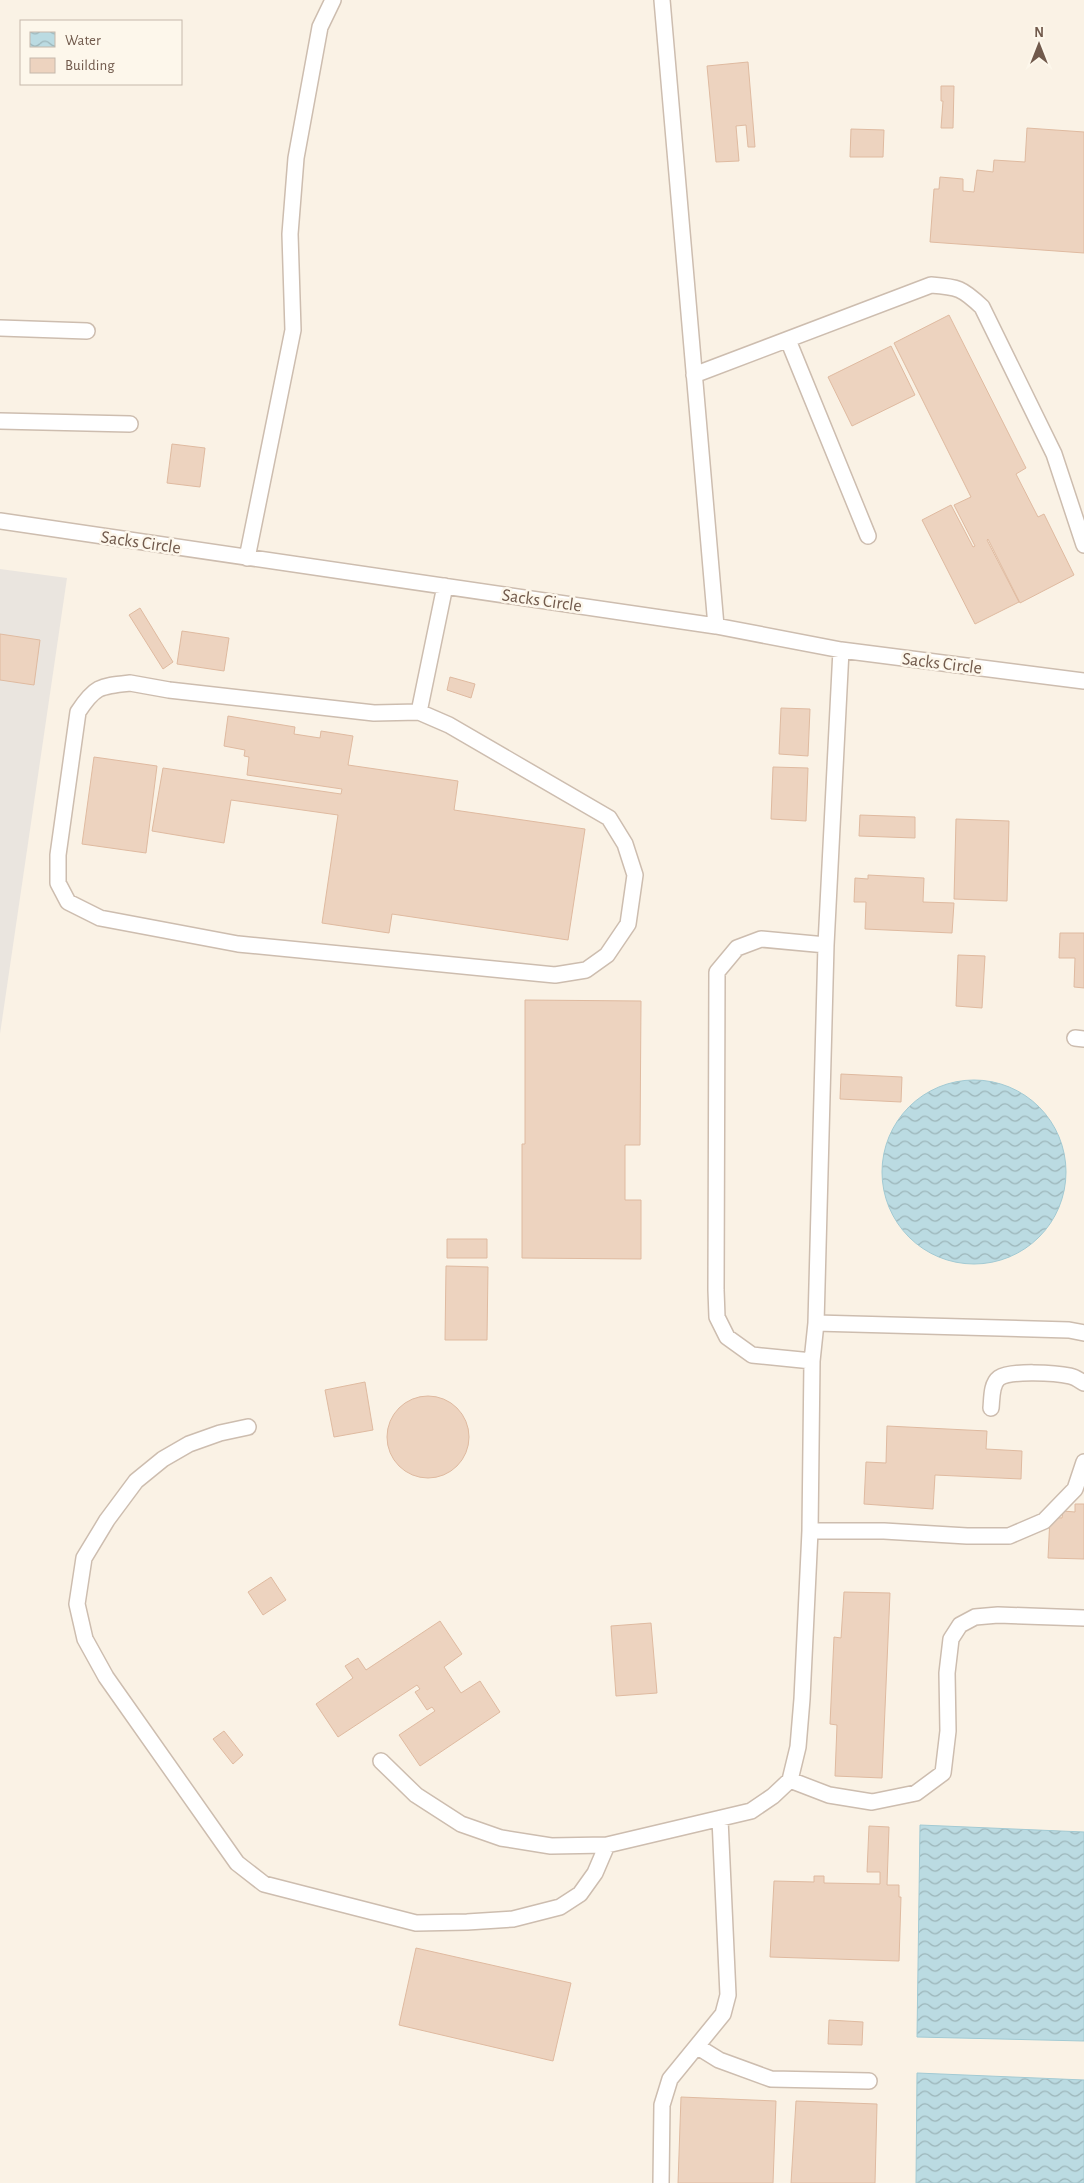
<svg xmlns="http://www.w3.org/2000/svg" width="1084" height="2183" font-family="'Alegreya Sans',sans-serif">
	<defs>
		<pattern id="water-waves" width="16" height="10" patternUnits="userSpaceOnUse" patternTransform="scale(1.25)"><rect width="16" height="10" fill="#bbdbe2"/><path d="M0 5q4-4 8 0t8 0" fill="none" stroke="#9cb5b9"/></pattern>
	</defs>
	<rect width="100%" height="100%" fill="#faf2e5"/>
	<path fill="#eae5df" d="M0,569L67,578L0,1034Z"/>
	<path fill="url(#water-waves)" stroke="#a2cad3" d="M882 1172a92 92 0 1 1 184 0a92 92 0 1 1-184 0Z
		M920,1825L1084,1832V2041L917,2037Z
		M917,2073L1084,2080V2183H916Z"/>
	<path fill="#edd3bf" stroke="#dfbaa0" d="M748,62L755,147H748L746,125L736,126L739,161L716,162L707,66Z
		M941,86H954L953,128H941L943,101H941Z
		M1027,128L1084,132V253L930,242L934,189H939L940,177L963,179V191L974,192L977,170L993,172L994,160L1025,162Z
		M851,129L884,130L883,157H850Z
		M949,315L1026,468L1016,474L1038,517L1044,514L1074,575L1020,603L988,539L987,540L1019,602L975,624L922,520L951,505L973,547L975,546L954,505L971,497L894,343Z
		M891,346L915,395L852,426L828,377Z
		M172,444L205,448L200,487L167,483Z
		M140,608L173,662L163,669L129,615Z
		M182,631L229,638L224,671L177,664Z
		M0,634L40,640L34,685L0,680Z
		M450,677L475,684L471,698L447,690Z
		M781,708L810,709L808,756L779,754Z
		M228,716L295,727L294,734L320,738L321,731L353,736L348,765L458,781L454,810L585,829L568,940L392,914L389,933L322,923L338,815L231,800L224,843L152,831L163,768L341,794L342,789L247,775L249,757L244,756L245,750L224,746Z
		M94,757L157,766L146,853L82,844Z
		M773,767L808,768L806,821L771,819Z
		M860,815L915,817V838L859,836Z
		M956,819L1009,821L1007,901L954,899Z
		M868,875L924,878L923,902L954,903L952,933L865,929L866,902H854L855,878L868,879Z
		M1060,933H1084V988L1074,987L1075,958H1059Z
		M958,955L985,956L982,1008L956,1006Z
		M525,1000L641,1001L640,1145H625V1200H641V1259L522,1258V1144H525Z
		M841,1074L902,1077L901,1102L840,1099Z
		M447,1239H487V1258H447Z
		M446,1266L488,1267L487,1340H445Z
		M365,1382L373,1430L334,1437L325,1390Z
		M387 1437a41 41 0 1 1 82 0a41 41 0 1 1-82 0Z
		M887,1426L987,1431L986,1449L1022,1451L1021,1479L935,1475L933,1509L864,1504L866,1462L886,1463Z
		M1075,1504H1084V1559L1048,1558L1050,1517L1062,1518L1063,1511L1075,1512Z
		M271,1577L286,1600L263,1615L248,1592Z
		M844,1592L890,1593L882,1778L835,1776L837,1725L830,1724L834,1637L841,1638Z
		M440,1621L462,1654L444,1667L461,1693L480,1681L500,1712L420,1766L399,1735L435,1711L432,1707L427,1710L415,1692L420,1689L417,1685L338,1737L316,1704L353,1678L345,1666L358,1658L366,1670Z
		M651,1623L657,1693L616,1696L611,1626Z
		M224,1731L243,1755L233,1764L213,1739Z
		M869,1826L889,1827L887,1885H899V1897H901L899,1961L770,1957L774,1881L814,1882V1876H824V1883L880,1884V1872H867Z
		M416,1948L571,1983L553,2061L399,2025Z
		M829,2020L863,2022L862,2045L828,2044Z
		M681,2097L776,2101L773,2183H678Z
		M796,2101L877,2104L875,2183H791Z"/>
	<g fill="none" stroke-linecap="round" stroke-linejoin="round">
		<defs>
			<path id="service" d="M662,0L716,626
				M0,328L87,331
				M788,340L868,536
				M694,375L931,285C958,287 962,288 982,307L1054,454L1084,545
				M0,421L130,424
				M0,521L716,626L841,650L1084,681
				M247,558L293,330L290,234L296,158L320,27L333,0
				M130,683L169,690L374,713L419,712L449,725L609,818L625,844L635,875L628,924L607,955L586,970L555,975L238,944L100,918L68,902L58,883V855L78,712C95,686 100,686 130,683Z
				M419,712L445,586
				M1075,1038L1084,1039
				M816,1323L1069,1330L1084,1333
				M812,1361L752,1355L727,1337L717,1317L716,1290L717,972L737,948L761,939L826,945
				M991,1408C992,1399 991,1384 999,1378C1011,1370 1056,1373 1070,1376C1075,1377 1079,1380 1084,1383
				M248,1427L220,1433L189,1444L163,1459L136,1481L107,1520L84,1558L77,1604L85,1639L106,1677L237,1863L264,1884L416,1923L467,1922L513,1919L560,1907L580,1894L595,1873L607,1845
				M810,1531H884L967,1536H1009L1044,1521L1075,1489L1084,1462
				M381,1761L416,1795L461,1824L501,1838L551,1846L607,1845L751,1811L773,1796L790,1780L798,1747L802,1699L810,1531L812,1361L816,1323L826,945L841,650
				M790,1780L829,1795L872,1802L916,1793L943,1773L948,1731L947,1673L951,1639L960,1625L975,1617L998,1615L1084,1618
				M698,2047L719,2060L771,2079L869,2081
				M661,2183L662,2105L670,2079L723,2014L728,1995L720,1819"/>
		</defs>
		<use href="#service" stroke="#cdbdaf" stroke-width="18"/>
		<use href="#service" stroke="#fff" stroke-width="15"/>
	</g>
	<g text-anchor="middle" stroke-width="5" stroke-linejoin="round" paint-order="stroke">
		<g font-size="18" fill="#715a4c" stroke="#fdf7eb">
			<text transform="translate(141 542) rotate(8)" y="6">Sacks Circle</text>
			<text transform="translate(542 600) rotate(8)" y="6">Sacks Circle</text>
			<text transform="translate(942 663) rotate(7)" y="6">Sacks Circle</text>
		</g>
	</g>
	<rect x="20" y="20" width="162" height="65" fill="#fdf7eb" stroke="#c5b8ab"/>
	<rect x="30" y="32" width="25" height="15" fill="url(#water-waves)" stroke="#c5b8ab"/>
	<text x="65" y="45" font-size="15" fill="#715a4c">Water</text>
	<rect x="30" y="58" width="25" height="15" fill="#edd3bf" stroke="#c5b8ab"/>
	<text x="65" y="70" font-size="15" fill="#715a4c">Building</text>
	<g transform="translate(1039 45)" stroke="#fdf7eb" stroke-width="4" paint-order="stroke">
	<path d="M0-4L9 19L0 12L-9 19Z" fill="#715a4c"/>
	<text y="-8" font-size="14" font-weight="bold" text-anchor="middle" fill="#715a4c">N</text>
	</g>
</svg>
